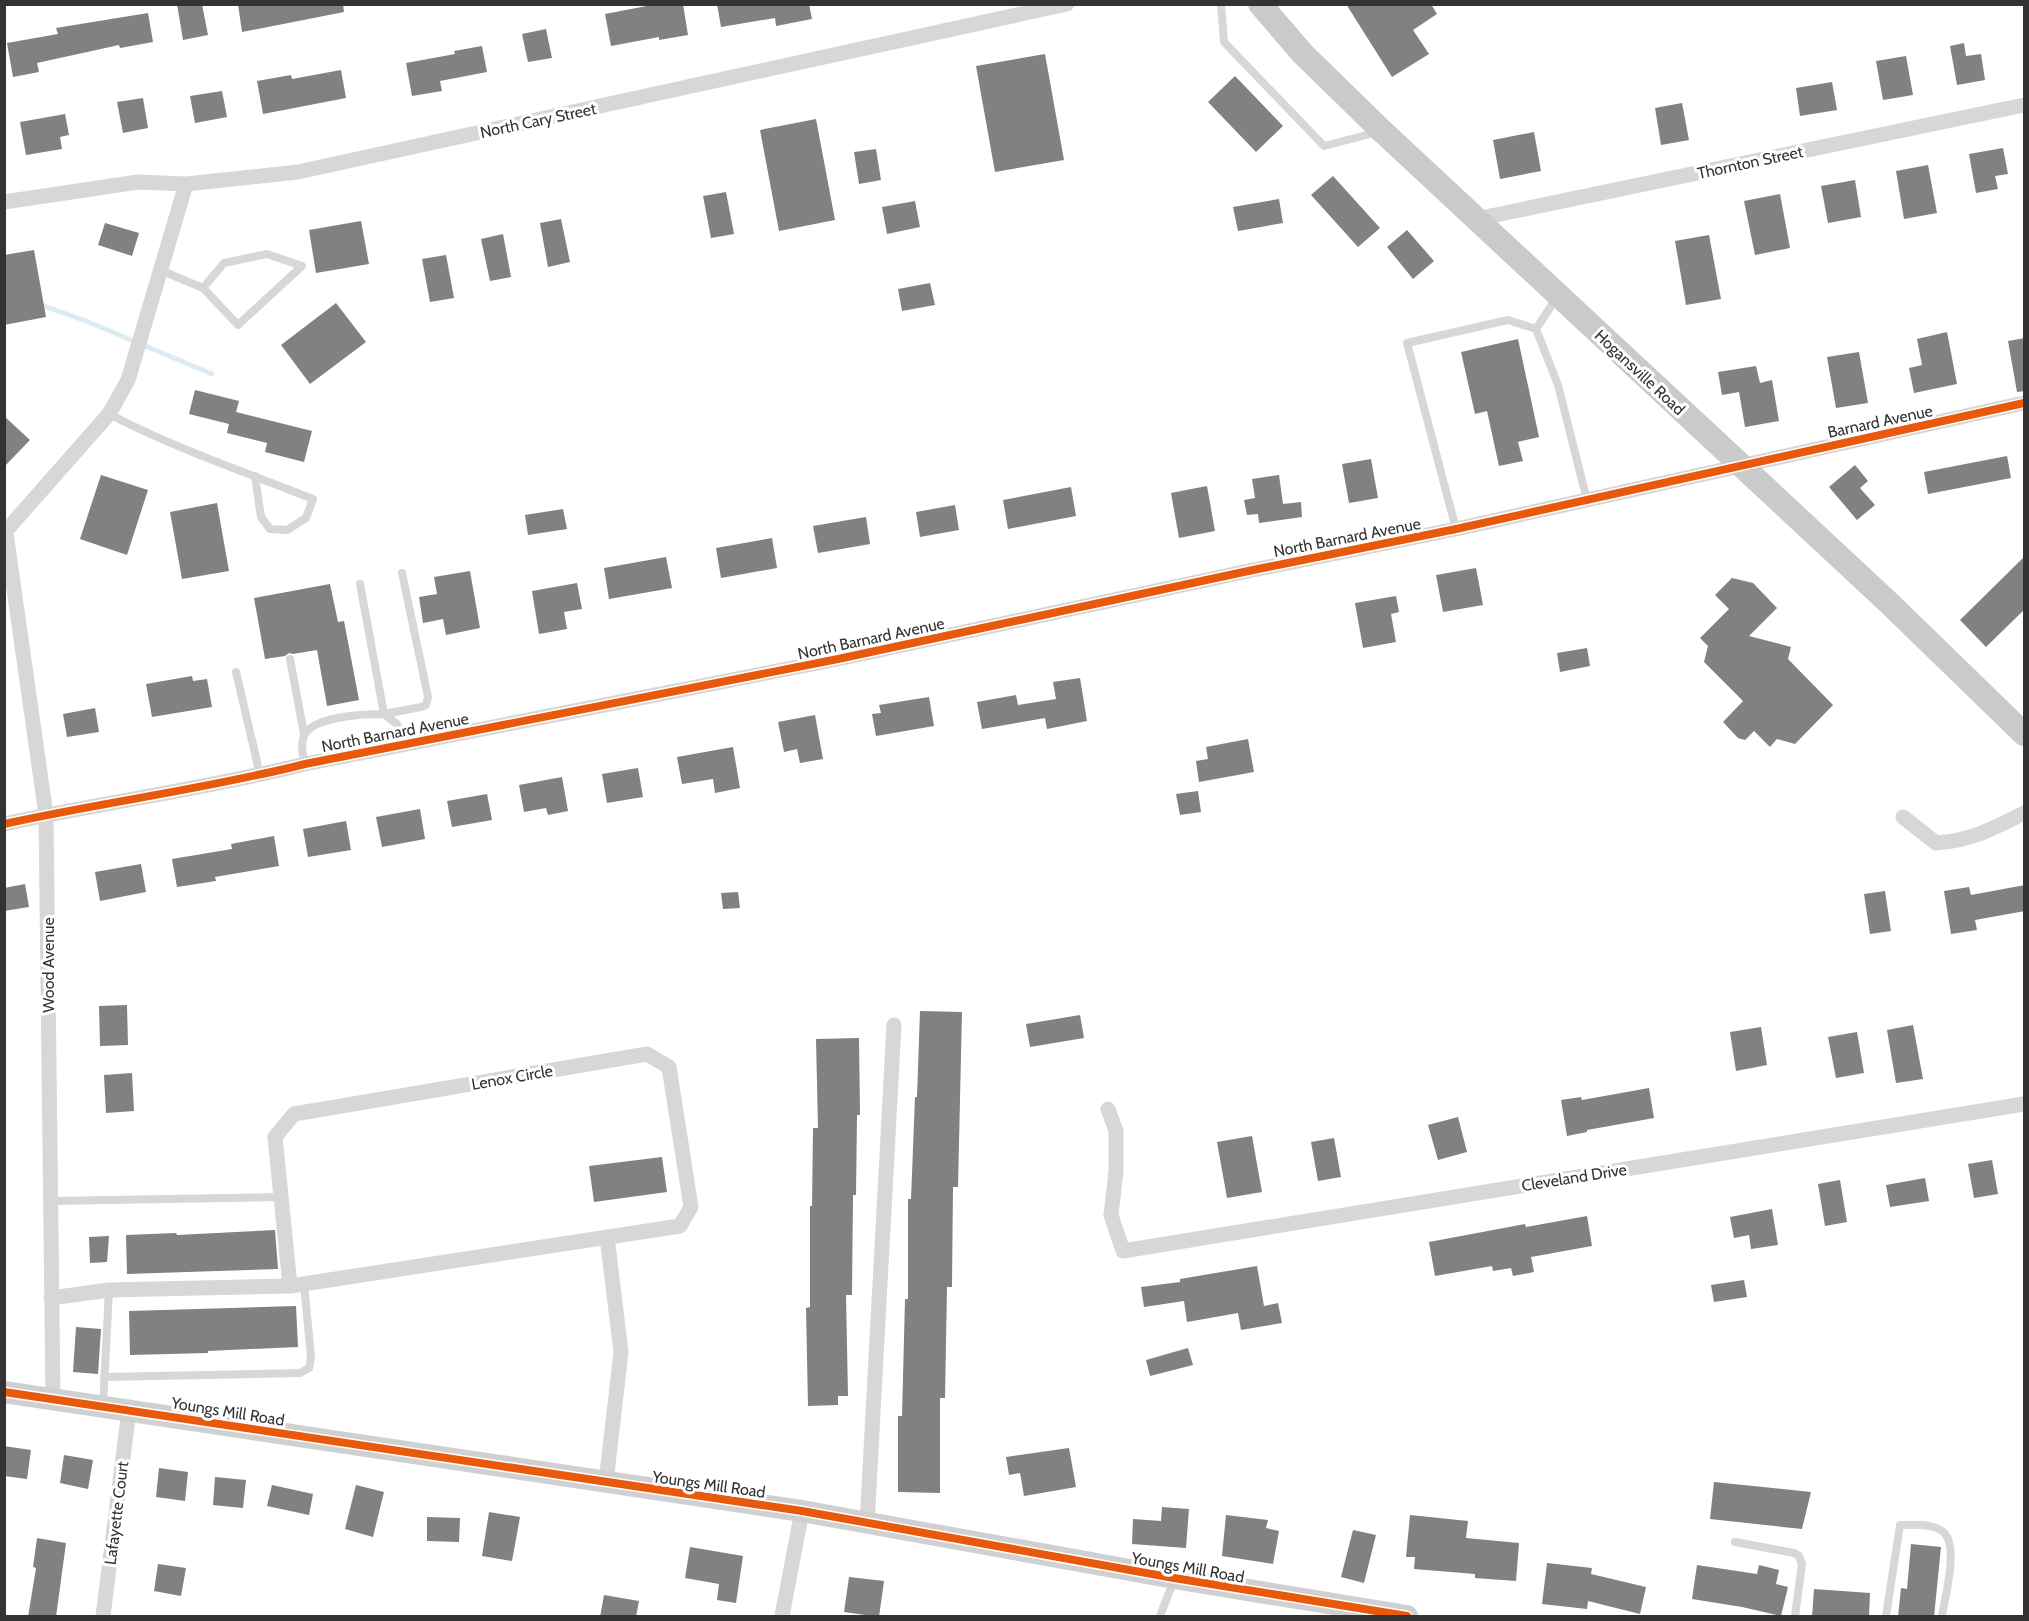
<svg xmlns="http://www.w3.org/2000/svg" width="2029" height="1621" font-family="Cabin,sans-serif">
	<rect width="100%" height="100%" fill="#fff"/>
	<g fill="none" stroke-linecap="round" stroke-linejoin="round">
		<path stroke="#ddebf3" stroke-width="5" d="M38,304L86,321L212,374"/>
	</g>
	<path fill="#818181" d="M177,4H202L208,35L183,40Z
		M238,4H343L344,12L242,32Z
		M657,4H683L688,35L659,40V37L611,46L605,14Z
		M717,4H809L812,19L776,26L775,18L721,27Z
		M1346,4H1431L1437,14L1413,30L1429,54L1392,77Z
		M148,13L153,42L120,48L119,45L37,63L39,72L13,77L7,43L58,34L56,28Z
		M546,29L552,58L528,62L522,34Z
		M1964,43L1966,56L1981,54L1985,80L1957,85L1950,46Z
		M482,46L487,72L440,81L442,91L412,96L406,63L455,54L454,51Z
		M1045,54L1064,160L995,172L976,66Z
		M1906,56L1913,95L1883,100L1876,61Z
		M341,70L346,98L263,114L257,81L291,75L292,79Z
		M1235,76L1283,126L1256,152L1208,102Z
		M1832,82L1837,110L1800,116L1796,88Z
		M222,91L227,117L195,123L190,96Z
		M143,98L148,128L123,133L117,102Z
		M1682,103L1689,140L1661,145L1655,108Z
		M65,114L69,135L60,137L62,149L26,155L20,122Z
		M816,119L835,220L779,231L760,130Z
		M1534,132L1541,171L1500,179L1493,140Z
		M2003,148L2008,174L1995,176L1998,189L1976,193L1969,154Z
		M876,149L881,180L859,184L854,152Z
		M1928,165L1937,213L1904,219L1896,171Z
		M1333,176L1380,228L1358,247L1311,195Z
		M1855,180L1861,217L1828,223L1821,186Z
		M726,192L734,234L711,238L703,196Z
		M1780,194L1790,248L1755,255L1744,201Z
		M1279,199L1283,223L1238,231L1233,207Z
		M915,201L920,227L887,234L882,207Z
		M561,219L570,262L548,267L540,223Z
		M361,221L369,264L316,273L309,230Z
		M105,223L139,233L132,256L98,245Z
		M1407,230L1434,261L1413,279L1387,247Z
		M503,234L511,277L490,281L481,239Z
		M1709,235L1721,299L1686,305L1675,241Z
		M34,250L46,317L4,325V255Z
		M446,255L454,298L430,302L422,259Z
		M930,283L935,305L902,311L898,289Z
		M336,303L366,342L310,384L281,345Z
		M1947,332L1957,384L1914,393L1909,368L1922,365L1917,339Z
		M2025,338V391L2017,392L2008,341Z
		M1518,339L1539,437L1518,442L1523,461L1499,466L1487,411L1475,414L1461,352Z
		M1859,352L1868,403L1836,408L1827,357Z
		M1756,366L1760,383L1772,380L1779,421L1745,427L1739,392L1722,395L1718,372Z
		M195,390L239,401L236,412L312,431L304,462L265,452L267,443L227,433L229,424L189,414Z
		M4,416L30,440L4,467Z
		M2007,456L2011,478L1928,494L1924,472Z
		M1371,459L1378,498L1349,503L1342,464Z
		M1855,465L1868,481L1860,488L1875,505L1857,520L1829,487Z
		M101,475L148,490L127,555L80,539Z
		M1279,475L1283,504L1301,502L1302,517L1259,523L1258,514L1247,515L1244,500L1255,498L1252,479Z
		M1207,486L1215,531L1179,538L1171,493Z
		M1071,487L1076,516L1008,529L1003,500Z
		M217,503L229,571L182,579L170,512Z
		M955,505L959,530L920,537L916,512Z
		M563,509L567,529L528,535L525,515Z
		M866,517L870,544L818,553L813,526Z
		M772,538L777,568L721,578L716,548Z
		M2025,556V609L1986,647L1960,620Z
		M666,557L672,588L609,599L604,568Z
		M1476,568L1483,605L1443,612L1436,575Z
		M470,571L480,628L446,635L443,619L423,623L419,597L437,594L434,577Z
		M1732,578L1753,583L1777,608L1749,636L1791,647L1788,659L1833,705L1795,744L1777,739L1770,747L1754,731L1745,740L1738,738L1723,722L1743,701L1704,662L1708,646L1700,638L1729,609L1715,595Z
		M577,583L582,609L564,612L567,629L539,634L532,591Z
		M330,584L338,622L344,621L359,700L327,706L317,650L293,654L289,653L285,656L265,659L254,598Z
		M1396,596L1399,612L1391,614L1396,642L1363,648L1355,603Z
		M1587,648L1590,666L1560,672L1557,653Z
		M192,676L193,681L207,679L212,707L152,717L146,684Z
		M1080,678L1087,721L1047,729L1045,718L982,729L977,702L1016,695L1018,705L1056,699L1053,682Z
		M929,697L934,726L876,736L872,714L881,713L879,705Z
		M95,708L99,732L67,737L63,714Z
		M815,715L823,759L800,763L797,749L784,752L778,722Z
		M1248,739L1254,772L1199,782L1196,761L1208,759L1206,747Z
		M733,747L740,788L715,793L713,779L682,784L677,757Z
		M638,768L643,797L607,803L602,774Z
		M562,777L568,811L548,815L546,808L524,812L519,785Z
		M1198,791L1201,812L1180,815L1176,794Z
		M487,794L492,820L452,827L447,801Z
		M420,809L425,839L382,847L376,817Z
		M346,821L351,850L308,857L303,829Z
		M274,836L279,866L215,877L216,881L177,887L172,859L232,849L231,844Z
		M141,864L146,892L100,901L95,872Z
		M25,884L29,907L4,911V888Z
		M2025,885V911L1975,920L1977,930L1951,934L1944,891L1969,887L1971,895Z
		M1885,891L1891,931L1870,934L1864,894Z
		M738,892L740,908L723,909L721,893Z
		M127,1005L128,1045L100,1046L99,1006Z
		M920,1011L962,1012L958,1187H953L952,1287H947L945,1398H940V1493L898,1492V1416H902L905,1299H908V1199H911L915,1097H917Z
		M1080,1015L1084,1038L1030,1047L1026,1024Z
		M1913,1025L1923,1079L1896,1083L1887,1030Z
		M1761,1027L1767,1065L1736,1071L1730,1032Z
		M1857,1032L1864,1073L1836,1078L1828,1037Z
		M859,1038L860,1115H857L856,1195H853L852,1295H846L848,1396H838V1405L808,1406L806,1308L810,1307V1206H812L813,1128H818L816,1039Z
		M132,1073L134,1111L106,1113L104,1075Z
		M1649,1088L1654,1118L1587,1130V1132L1567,1136L1561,1100L1581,1097L1582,1100Z
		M1458,1117L1467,1152L1438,1160L1428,1125Z
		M1252,1136L1262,1192L1227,1198L1217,1142Z
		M1334,1138L1341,1177L1318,1181L1311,1142Z
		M662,1157L667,1192L594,1202L589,1166Z
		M1992,1160L1998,1194L1974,1198L1968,1164Z
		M1925,1178L1929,1201L1890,1207L1886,1185Z
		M1840,1180L1847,1222L1825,1226L1818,1184Z
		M1772,1209L1778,1245L1751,1249L1749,1235L1734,1238L1730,1217Z
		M1587,1216L1592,1246L1531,1257L1534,1272L1513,1276L1511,1268L1493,1271L1492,1266L1435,1276L1429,1242L1525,1224L1526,1227Z
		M275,1230L278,1269L127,1274L126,1235L176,1233L177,1235Z
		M109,1236L107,1262L90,1263L89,1237Z
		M1257,1266L1264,1306L1278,1303L1282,1323L1241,1330L1238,1313L1187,1322L1184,1301L1144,1307L1141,1287L1180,1282V1279Z
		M1744,1280L1747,1297L1714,1302L1711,1285Z
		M296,1306L298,1347L208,1351V1353L130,1355L129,1311Z
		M76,1327L101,1329L98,1374L73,1372Z
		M1188,1348L1193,1365L1150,1376L1146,1360Z
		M4,1446L31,1450L27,1479L4,1476Z
		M1069,1448L1076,1487L1024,1496L1020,1473L1009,1475L1006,1457Z
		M64,1455L93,1460L88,1489L60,1483Z
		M159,1468L188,1472L185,1501L156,1497Z
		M215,1477L246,1480L243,1508L213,1505Z
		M1714,1482L1811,1492L1802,1529L1710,1519Z
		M272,1485L313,1494L309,1515L267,1506Z
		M356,1485L384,1492L373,1537L345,1529Z
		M1162,1507L1189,1509L1186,1548L1132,1544L1133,1519L1161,1521Z
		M489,1512L520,1517L512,1561L482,1556Z
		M1226,1515L1268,1520L1266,1528L1279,1531L1273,1564L1222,1556Z
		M1410,1515L1468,1521L1466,1538L1519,1543L1516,1581L1475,1578V1574L1414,1569L1415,1557H1406Z
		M427,1517L460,1518L459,1542L427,1541Z
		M1353,1530L1376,1535L1364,1583L1341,1577Z
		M37,1538L66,1543L56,1617H28L36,1568L33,1567Z
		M1911,1544L1941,1547L1934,1617H1898L1901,1588L1907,1589Z
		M690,1547L743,1556L736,1603L717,1600L719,1584L685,1578Z
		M1547,1563L1592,1568L1591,1574L1646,1587L1640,1614L1588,1601L1587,1609L1542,1604Z
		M158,1564L186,1568L181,1596L154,1591Z
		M1697,1565L1757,1574L1759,1565L1779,1570L1776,1584L1788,1587L1781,1616L1742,1607L1692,1599Z
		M849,1577L884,1581L879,1617L844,1612Z
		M1814,1589L1870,1593L1869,1617H1812Z
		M604,1595L639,1601L636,1617H600Z"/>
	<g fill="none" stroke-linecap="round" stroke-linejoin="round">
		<path stroke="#d7d7d7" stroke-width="8" d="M1221,4L1224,42L1324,146L1378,132
			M160,270L203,288L238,325L302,266L267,254L224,263L203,288
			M1536,329L1557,297
			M109,414C174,448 245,472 313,499L306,518L287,530L270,529L261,517L255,476
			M1456,529L1407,343L1508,320L1536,329L1558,385L1587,500
			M360,584L384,714L421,707L426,705L428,697L402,573
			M290,659L304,734
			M236,672L260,775
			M305,764C303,755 300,745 304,736C312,716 365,714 384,714L397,724L405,744
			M50,1201L281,1197
			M104,1377L300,1373L309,1368L311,1357L304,1284
			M103,1406L109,1290
			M1735,1542L1794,1553L1799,1556L1802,1564L1795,1616
			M1160,1616L1174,1580
			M1886,1616L1900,1525C1912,1525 1931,1523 1942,1531C1960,1543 1945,1597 1942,1616"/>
		<path stroke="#d7d7d7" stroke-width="15" d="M4,202L138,182L186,184L298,172L1067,4
			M1476,219L2024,105
			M4,533L109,414L128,380L186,184
			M6,533L46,815L53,1399
			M1903,817L1936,843C1970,841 1995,828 2024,813
			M4,824C104,802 206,789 305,764L838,659L1253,570L1456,529L2024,403
			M1108,1109L1116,1131V1171L1111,1215L1123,1251L2024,1104
			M51,1298L109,1290L290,1286L680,1226L691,1207L669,1067L647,1054L294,1114L275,1137L290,1286
			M606,1482L621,1352L607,1237
			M867,1524L894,1025
			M103,1616L129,1410
			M782,1616L802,1511"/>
		<path stroke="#d0d0d0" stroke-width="22" d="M4,1392L802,1511L1174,1578L1407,1616"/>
		<path stroke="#cacaca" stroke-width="24" d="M1260,4L1303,54L1382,131L1888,602L2024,734"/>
		<defs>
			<path id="cycleway" d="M4,824C104,802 206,789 305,764L838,659L1253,570L1456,529L2024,403
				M4,1392L802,1511L1174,1578L1407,1616"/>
		</defs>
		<use href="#cycleway" stroke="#fff" stroke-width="11"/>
		<use href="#cycleway" stroke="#e8590c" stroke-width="8"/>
	</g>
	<g text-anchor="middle" stroke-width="6" stroke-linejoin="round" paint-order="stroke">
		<g font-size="16" fill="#333" stroke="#fff">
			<text transform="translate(538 120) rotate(-12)" y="6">North Cary Street</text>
			<text transform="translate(1750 162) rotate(-12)" y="6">Thornton Street</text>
			<text transform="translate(1640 372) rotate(43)" y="6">Hogansville Road</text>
			<text transform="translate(1880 421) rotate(-12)" y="6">Barnard Avenue</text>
			<text transform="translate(1347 537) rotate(-11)" y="6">North Barnard Avenue</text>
			<text transform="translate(871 638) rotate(-12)" y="6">North Barnard Avenue</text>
			<text transform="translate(395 732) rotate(-11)" y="6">North Barnard Avenue</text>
			<text transform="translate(48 965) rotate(-90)" y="6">Wood Avenue</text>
			<text transform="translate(512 1077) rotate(-10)" y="6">Lenox Circle</text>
			<text transform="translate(1574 1177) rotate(-9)" y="6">Cleveland Drive</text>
			<text transform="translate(228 1411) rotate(9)" y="6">Youngs Mill Road</text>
			<text transform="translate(709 1484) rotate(8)" y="6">Youngs Mill Road</text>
			<text transform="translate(116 1513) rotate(-83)" y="6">Lafayette Court</text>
			<text transform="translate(1188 1567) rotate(10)" y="6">Youngs Mill Road</text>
		</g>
	</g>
	<rect width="2029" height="1621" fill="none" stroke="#333333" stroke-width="12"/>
</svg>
